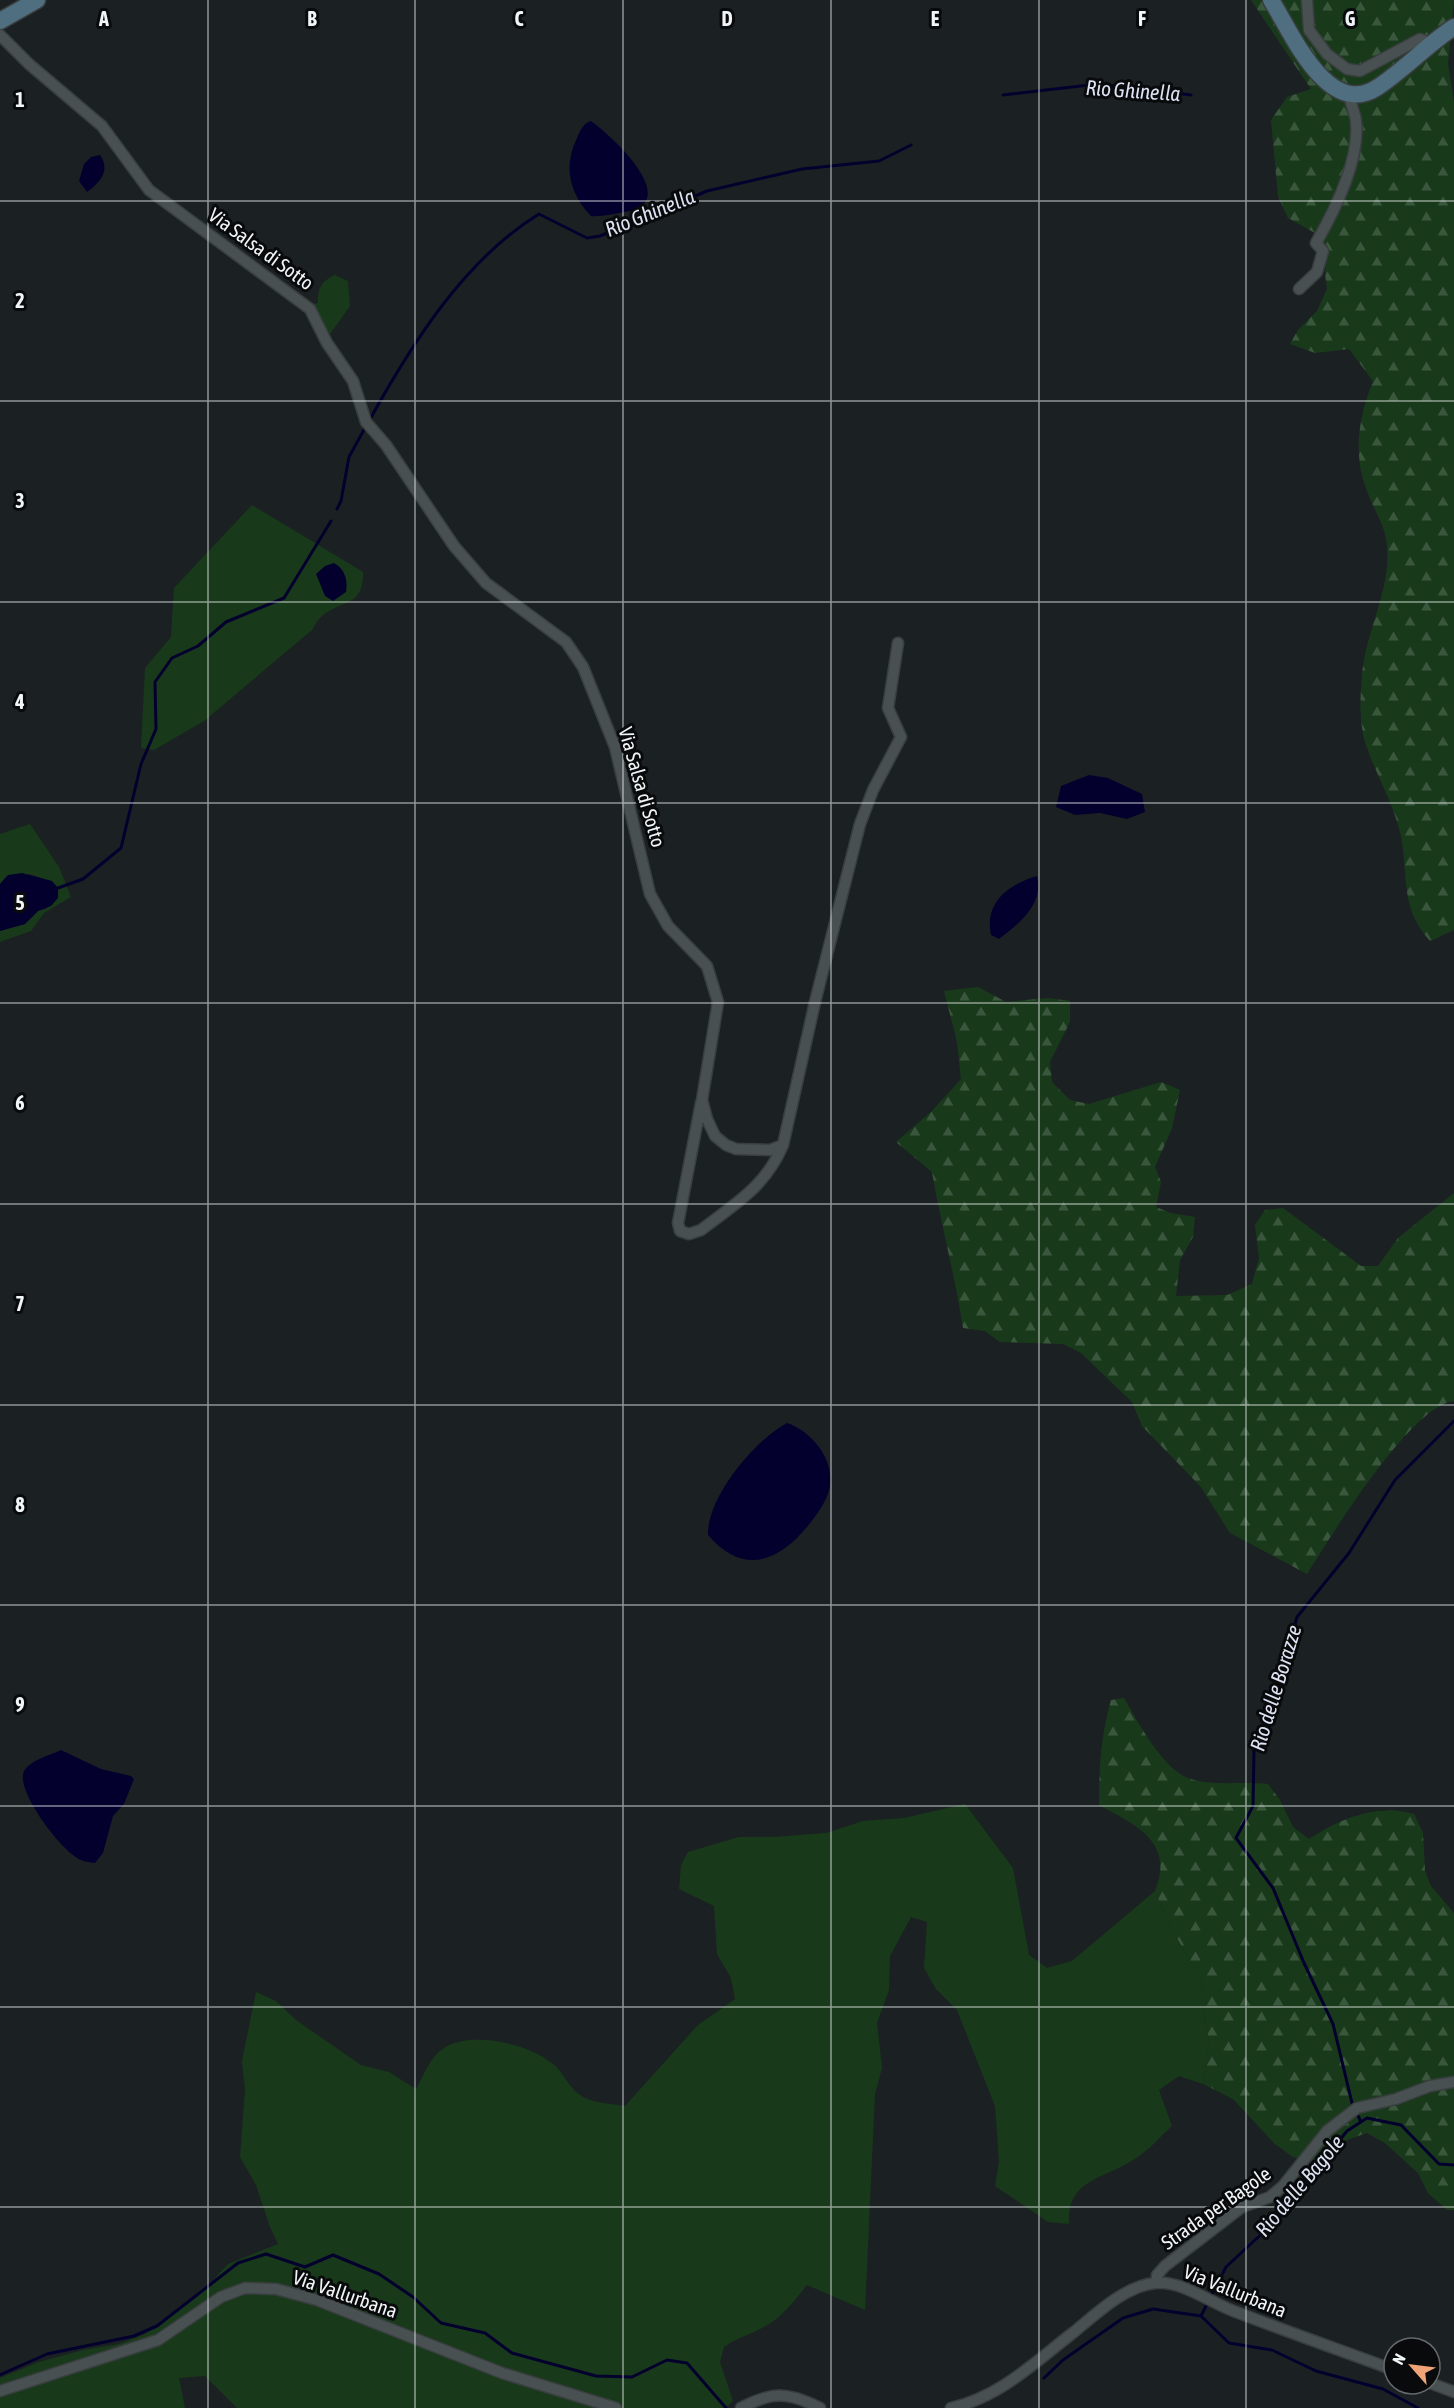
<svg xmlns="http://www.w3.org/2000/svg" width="1454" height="2408" font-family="'Asap Condensed',sans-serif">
	<defs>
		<pattern id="forest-firs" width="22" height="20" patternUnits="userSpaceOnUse" patternTransform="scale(1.5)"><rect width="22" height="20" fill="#183a1b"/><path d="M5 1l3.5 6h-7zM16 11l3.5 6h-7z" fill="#3a573d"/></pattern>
	</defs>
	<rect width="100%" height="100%" fill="#1b2122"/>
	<path fill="#183a1b" d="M335,275L348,281L350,306L330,334L313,304L318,303C318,287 321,282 335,275Z
		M252,505L363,572C364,609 339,599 320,618C317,621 314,626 312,630L204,721L154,750L141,748L145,668L171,637L174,588Z
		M30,824L59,867L71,897L44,913L31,931L0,942V931L25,924L38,911L47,909L50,881L30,874L6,877L0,884V834Z
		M965,1804L1013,1868L1029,1955L1047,1968L1072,1961L1155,1891L1169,1925L1202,1980L1201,1998L1209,2042L1203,2084L1179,2076L1159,2090L1172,2126C1160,2137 1147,2152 1133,2160C1103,2179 1066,2180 1069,2224L1048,2222L995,2186L999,2161L995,2106L957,2010L936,1989L924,1968L927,1922L911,1917L890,1956L889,1990L877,2023L882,2068L875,2094L865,2310L807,2285C794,2301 781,2319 762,2328C749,2335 736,2338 724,2347L720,2362L733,2401L725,2408H237L205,2376L179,2378L185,2408H0V2378L39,2362L83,2350L119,2344L145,2334L204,2290L228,2264L278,2244L270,2227L256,2185L240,2157L245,2090L242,2061L256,1992L276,2001L296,2020L361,2065L389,2072L416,2089C425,2074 429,2058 444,2048C471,2030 530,2044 553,2064C563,2072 569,2088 580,2095C591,2103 611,2104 625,2106L698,2025L735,1999L731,1978L717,1954L714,1906L679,1889L681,1865L688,1852L739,1837H773L826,1833L863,1821L904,1818Z"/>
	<path fill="url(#forest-firs)" d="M1251,0H1454L1448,64L1454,102V930L1430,941C1396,904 1411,867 1398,825C1390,797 1375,772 1366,745C1359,724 1360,698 1362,676C1365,633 1391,591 1387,547C1386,527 1376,514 1369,496C1352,457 1358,419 1373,381L1349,349L1315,353L1290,344L1298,330L1317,311L1327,289L1325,273L1328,247L1315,233L1288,218L1278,196L1271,120L1287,97L1311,89Z
		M978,987L1006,1002L1048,998L1070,1001V1022L1050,1062L1052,1082L1070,1100L1089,1104L1161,1082L1180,1090L1172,1128L1155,1167L1161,1182L1156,1207L1171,1213L1195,1217L1193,1237L1180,1260L1176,1296L1227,1295L1252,1284L1259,1258L1255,1225L1265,1210L1283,1208L1361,1266H1378L1398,1238L1454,1193V1401C1411,1405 1331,1536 1307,1574L1230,1533L1201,1487L1142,1426L1132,1402L1081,1353L1063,1344L1000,1342L985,1331L963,1328C955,1275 941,1225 932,1172L896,1142L932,1111L961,1079L957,1042L944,991Z
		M1124,1698C1138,1722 1162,1768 1188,1778C1212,1787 1243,1781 1268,1784L1280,1800L1293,1827L1309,1839C1339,1819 1377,1803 1414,1814L1423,1833L1425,1871L1431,1886L1454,1913V2210H1447L1428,2193L1418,2173L1385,2143L1367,2133L1347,2140L1311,2162L1293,2157L1275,2144L1233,2099L1203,2084L1209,2042L1201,1998L1202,1980L1169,1925L1155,1891C1175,1842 1136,1825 1099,1805C1099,1768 1101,1736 1111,1700Z"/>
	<path fill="#04002e" d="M591,121C612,136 685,203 624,212C613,214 602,217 591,216C569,193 563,166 577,138C580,131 583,123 591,121Z
		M100,155C111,171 100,182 87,192L79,181L84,164L91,157Z
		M334,563C345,569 348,580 346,592L333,601L325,596L316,574L325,566Z
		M1089,775L1108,778L1142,794L1145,812L1127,819L1100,813L1075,815L1056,807L1061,786Z
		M22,873L52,881L58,888V898L51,906L38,911L25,924L0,931V884L8,875Z
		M1037,876C1044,904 1020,923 999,939L991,935C984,902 1009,884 1037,876Z
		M787,1423C811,1431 834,1458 830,1486C828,1500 816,1516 807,1527C777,1563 742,1575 708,1535C707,1497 755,1440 787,1423Z
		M61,1750L101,1769L131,1776L134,1779L124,1804L113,1816L103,1853L95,1863C90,1862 85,1862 81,1860C62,1852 19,1795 23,1774C26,1761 51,1755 61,1750Z"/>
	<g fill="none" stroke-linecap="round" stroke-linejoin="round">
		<path stroke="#04002e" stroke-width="3" d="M1003,95L1098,84L1191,95
			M369,421C411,345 464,260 539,214L587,238L600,236L707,191L802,169L879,161L911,145
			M337,509L341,501L349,457L366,426
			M58,888L83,879L121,848L141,764L156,729L155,682L172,658L198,646L226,622L284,598L331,521
			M1361,2122L1352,2103L1333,2024L1304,1963L1273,1888L1236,1838L1253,1806L1254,1750L1273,1699L1297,1617L1349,1553L1395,1480L1454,1421
			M1211,2296L1226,2267L1270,2226L1347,2131L1367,2118L1401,2125L1439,2164L1454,2165
			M1201,2316L1208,2302
			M0,2375L47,2354L134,2336L157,2326L238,2263L266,2254L305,2267L333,2255L379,2274L413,2297L441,2323L485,2333L512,2353L596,2376L632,2377L667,2360L687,2363L726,2408
			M1044,2378L1063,2360L1123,2318L1153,2309L1201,2316L1229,2343L1272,2350L1316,2371L1383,2389L1418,2408"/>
		<defs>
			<path id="minor" d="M1307,0L1309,30L1327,54L1347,69L1360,71L1420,39L1430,43
				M0,35L29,64L102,126L149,190L310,309L327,343L353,381L366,422L386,445L454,546L486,583L566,642L583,667L615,747L650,894L668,926L707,966L718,1002L702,1100L707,1119L715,1136L726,1145L736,1149L770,1150L783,1145
				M1299,289L1317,272L1323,251L1316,243C1335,210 1360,161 1356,121C1355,112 1350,103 1349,94
				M701,1103L678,1223L680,1231L689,1234L701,1230C736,1203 765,1187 783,1145L815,1002L860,824L873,790L901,737L888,708L898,643
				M1157,2282V2275L1165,2266L1242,2207L1270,2197L1283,2186L1327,2131L1357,2108L1396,2099L1430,2086L1454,2082
				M1430,2383L1454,2392
				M0,2391L158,2340L221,2297L245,2288L276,2289L317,2300L502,2373L616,2408
				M741,2408C772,2391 789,2392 820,2408
				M951,2408C1000,2397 1035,2362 1074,2332C1096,2314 1125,2286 1155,2283C1180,2280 1208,2301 1231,2310C1285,2331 1340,2350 1394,2370"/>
			<path id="secondary" d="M1271,0C1292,33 1328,120 1378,87C1405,69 1427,45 1454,27
				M0,21L37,0"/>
		</defs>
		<use href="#minor" stroke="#393e3f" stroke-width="13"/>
		<use href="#secondary" stroke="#393e3f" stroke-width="19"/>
		<use href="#minor" stroke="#495052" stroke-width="10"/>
		<use href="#secondary" stroke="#4f6e80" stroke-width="16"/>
	</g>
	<path fill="none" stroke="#f0f5f5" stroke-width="1.5" stroke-opacity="0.55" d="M208,0V2408M415,0V2408M623,0V2408M831,0V2408M1039,0V2408M1246,0V2408M0,201H1454M0,401H1454M0,602H1454M0,803H1454M0,1003H1454M0,1204H1454M0,1405H1454M0,1605H1454M0,1806H1454M0,2007H1454M0,2207H1454"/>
	<g text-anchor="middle" stroke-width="6" stroke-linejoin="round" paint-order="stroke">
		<g font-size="20" fill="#f0f5f5" stroke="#080a0b">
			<text transform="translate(261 249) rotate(36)" y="7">Via Salsa di Sotto</text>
			<text transform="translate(642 787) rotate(74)" y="7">Via Salsa di Sotto</text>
			<text transform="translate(1216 2208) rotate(-35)" y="7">Strada per Bagole</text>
			<text transform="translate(1235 2291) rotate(22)" y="7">Via Vallurbana</text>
			<text transform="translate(345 2294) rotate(19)" y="7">Via Vallurbana</text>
		</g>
		<g font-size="21" font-style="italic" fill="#dee3f4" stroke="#080a0b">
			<text transform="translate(1133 91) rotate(4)" y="7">Rio Ghinella</text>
			<text transform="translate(650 213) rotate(-22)" y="7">Rio Ghinella</text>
			<text transform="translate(1276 1688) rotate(-73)" y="7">Rio delle Borazze</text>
			<text transform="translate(1300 2186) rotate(-50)" y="7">Rio delle Bagole</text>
		</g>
	</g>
	<g font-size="20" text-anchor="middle" font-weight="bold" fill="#f0f5f5" stroke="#080a0b" stroke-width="6" stroke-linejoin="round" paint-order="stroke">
		<text x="104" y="26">A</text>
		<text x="312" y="26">B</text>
		<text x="519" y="26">C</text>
		<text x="727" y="26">D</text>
		<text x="935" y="26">E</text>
		<text x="1142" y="26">F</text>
		<text x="1350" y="26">G</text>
		<text x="20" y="107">1</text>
		<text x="20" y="308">2</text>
		<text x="20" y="508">3</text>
		<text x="20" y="709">4</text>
		<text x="20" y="910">5</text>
		<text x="20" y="1110">6</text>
		<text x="20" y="1311">7</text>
		<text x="20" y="1512">8</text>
		<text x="20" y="1712">9</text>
	</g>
	<g transform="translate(1412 2366) rotate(298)"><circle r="28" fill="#080a0b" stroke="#656869" stroke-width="1.5"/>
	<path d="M0-4.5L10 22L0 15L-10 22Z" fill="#efa377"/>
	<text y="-9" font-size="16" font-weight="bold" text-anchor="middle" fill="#f0f5f5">N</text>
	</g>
</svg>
